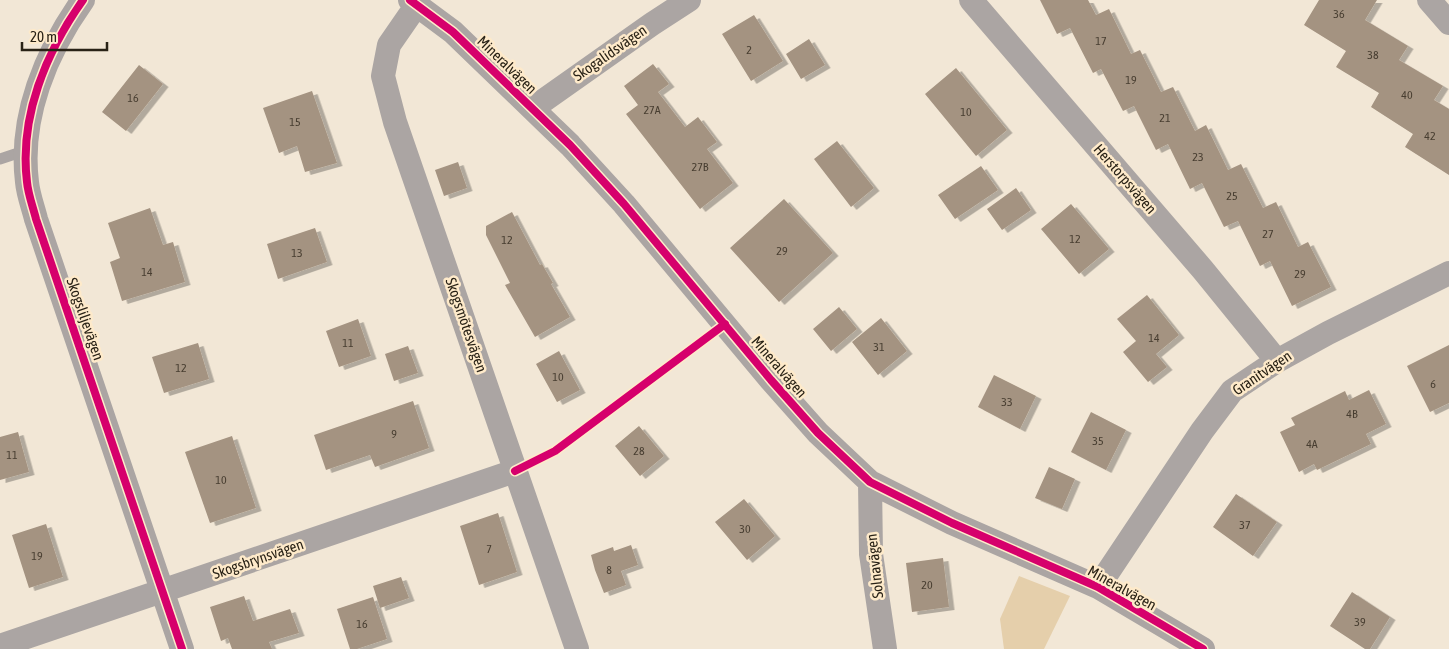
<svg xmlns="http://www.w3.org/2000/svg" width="1449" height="649" font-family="'Asap Condensed',sans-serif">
	<defs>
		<filter id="shadow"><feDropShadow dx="5.5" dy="3" stdDeviation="0" flood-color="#0004"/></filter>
	</defs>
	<rect width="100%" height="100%" fill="#f2e7d6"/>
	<path fill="#e5cfab" d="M1019,576L1070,596L1044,649H1004L1000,619Z"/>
	<path fill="#a49381" filter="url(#shadow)" d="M1040,0H1088L1096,15L1109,9L1131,54L1140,50L1161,92L1173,87L1195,131L1206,125L1228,170L1241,164L1263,208L1276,202L1298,247L1308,242L1331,287L1292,306L1270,261L1260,266L1238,221L1224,227L1202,183L1190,189L1168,144L1156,150L1134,106L1123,111L1101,69L1093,73L1070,28L1057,34Z
		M1319,0H1377L1365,20L1408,46L1399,60L1443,86L1434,100L1449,109V175L1405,147L1413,134L1371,107L1379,93L1336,67L1346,51L1304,25Z
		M754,15L783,61L751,81L722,34Z
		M809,39L825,65L801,79L786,54Z
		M653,64L669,84L658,92L685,127L698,117L717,142L707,149L733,183L700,209L626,114L638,105L624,86Z
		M139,65L163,84L126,131L102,112Z
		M956,68L1007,130L976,156L925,94Z
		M312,91L337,163L305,172L297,146L279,153L263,108Z
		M837,141L874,188L851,207L814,159Z
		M458,162L467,188L444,196L435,170Z
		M981,166L998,190L955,219L938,195Z
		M1016,188L1031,210L1002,230L987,209Z
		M784,199L833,253L779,302L730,248Z
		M1071,204L1109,249L1079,274L1041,229Z
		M150,208L163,245L173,242L185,282L122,301L110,262L120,258L108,223Z
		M512,212L540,265L542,264L553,283L551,284L570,317L535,337L505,285L510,283L486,235V226Z
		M315,228L327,262L278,279L267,244Z
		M1147,295L1179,335L1156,354L1167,367L1148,382L1123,352L1136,341L1117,319Z
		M839,307L857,329L831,351L813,329Z
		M881,318L907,351L878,375L852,342Z
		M358,319L371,356L339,367L326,331Z
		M198,343L209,379L164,393L152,357Z
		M1449,345V403L1430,412L1407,366Z
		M408,346L418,373L394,381L385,354Z
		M559,351L580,390L557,402L536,364Z
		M994,375L1036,396L1020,429L978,407Z
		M1369,390L1386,424L1366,434L1371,444L1317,470L1314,464L1299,472L1280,432L1295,425L1291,418L1345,391L1349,400Z
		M413,401L429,448L375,467L370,455L326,470L314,435Z
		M1091,412L1126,430L1106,470L1071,452Z
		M639,426L664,456L640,476L615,446Z
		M18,432L29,472L0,480V437Z
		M232,436L256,508L210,523L185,452Z
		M1049,467L1075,479L1062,509L1035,498Z
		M1236,494L1277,522L1253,556L1213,527Z
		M744,499L775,536L747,560L715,522Z
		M498,513L517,572L479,585L460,526Z
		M46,524L63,577L29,588L12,535Z
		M631,545L638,565L621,571L626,585L604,593L595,570L591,555L613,547L614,551Z
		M943,558L949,607L912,612L906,563Z
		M401,577L409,598L380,608L373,586Z
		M1352,592L1390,617L1370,649H1365L1330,626Z
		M244,596L253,621L290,609L299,633L269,642L272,649H232L228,638L221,641L210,607Z
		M373,597L387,639L357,649H350L337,609Z"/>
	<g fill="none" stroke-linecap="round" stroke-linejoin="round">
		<path stroke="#aba5a3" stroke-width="11" d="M0,159L27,150"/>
		<path stroke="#aba5a3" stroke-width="24" d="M83,0C46,52 19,117 27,182C28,194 33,207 36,219L182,649
			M410,0L453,32L570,145L624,204L771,380L818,433L870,482L952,523L1098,587L1203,649
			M971,0L1203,270L1277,361
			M1429,0L1449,23
			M416,6L389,45L383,76L395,122L577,649
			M533,108L652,24L689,0
			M870,482L871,554L885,649
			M1098,587L1202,431L1232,391L1277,361L1328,333L1449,273
			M0,646L515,471"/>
		<defs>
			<path id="cycleway" d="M83,0C46,52 19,117 27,182C28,194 33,207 36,219L182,649
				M410,0L453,32L570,145L624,204L771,380L818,433L870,482L952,523L1098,587L1203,649
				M515,471L555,451L725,324"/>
		</defs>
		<use href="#cycleway" stroke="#feeaca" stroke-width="11"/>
		<use href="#cycleway" stroke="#d6006c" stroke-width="8"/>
	</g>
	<g text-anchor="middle" stroke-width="5" stroke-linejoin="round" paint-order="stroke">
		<g font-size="12" fill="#483e31">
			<text x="1339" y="18">36</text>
			<text x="1101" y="45">17</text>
			<text x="749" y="54">2</text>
			<text x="1373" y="59">38</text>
			<text x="1131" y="84">19</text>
			<text x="1407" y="99">40</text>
			<text x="133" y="102">16</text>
			<text x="652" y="114">27A</text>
			<text x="966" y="116">10</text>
			<text x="1165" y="122">21</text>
			<text x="295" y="126">15</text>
			<text x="1430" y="140">42</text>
			<text x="1198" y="161">23</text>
			<text x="700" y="171">27B</text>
			<text x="1232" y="200">25</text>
			<text x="1268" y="238">27</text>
			<text x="1075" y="243">12</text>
			<text x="507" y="244">12</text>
			<text x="782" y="255">29</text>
			<text x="297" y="257">13</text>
			<text x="147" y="276">14</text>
			<text x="1300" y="278">29</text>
			<text x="1154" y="342">14</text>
			<text x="348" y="347">11</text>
			<text x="879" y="351">31</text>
			<text x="181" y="372">12</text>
			<text x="558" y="381">10</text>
			<text x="1433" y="388">6</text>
			<text x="1007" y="406">33</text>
			<text x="1352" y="418">4B</text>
			<text x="394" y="438">9</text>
			<text x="1098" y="445">35</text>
			<text x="1312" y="448">4A</text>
			<text x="639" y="455">28</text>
			<text x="12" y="459">11</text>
			<text x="221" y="484">10</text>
			<text x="1245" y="529">37</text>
			<text x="745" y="533">30</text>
			<text x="489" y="553">7</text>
			<text x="37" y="560">19</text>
			<text x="609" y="574">8</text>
			<text x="927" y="589">20</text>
			<text x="1360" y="626">39</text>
			<text x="362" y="628">16</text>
		</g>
		<g font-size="15" fill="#292216" stroke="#feeaca">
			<text transform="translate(610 53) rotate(-35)" y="5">Skogalidsvägen</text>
			<text transform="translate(507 65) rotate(44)" y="5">Mineralvägen</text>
			<text transform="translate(1125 179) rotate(49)" y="5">Herstorpsvägen</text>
			<text transform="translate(85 319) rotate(71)" y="5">Skogsliljevägen</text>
			<text transform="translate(466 325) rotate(71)" y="5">Skogsmötesvägen</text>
			<text transform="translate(779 367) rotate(49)" y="5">Mineralvägen</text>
			<text transform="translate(1262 373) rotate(-34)" y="5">Granitvägen</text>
			<text transform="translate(258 559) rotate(-19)" y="5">Skogsbrynsvägen</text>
			<text transform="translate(875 566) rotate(-96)" y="5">Solnavägen</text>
			<text transform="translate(1122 588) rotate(29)" y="5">Mineralvägen</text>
		</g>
	</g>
	<path d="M22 42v8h85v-8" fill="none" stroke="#292216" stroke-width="2.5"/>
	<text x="30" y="42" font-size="15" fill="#292216" stroke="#feeaca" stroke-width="4" paint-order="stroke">20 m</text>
</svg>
